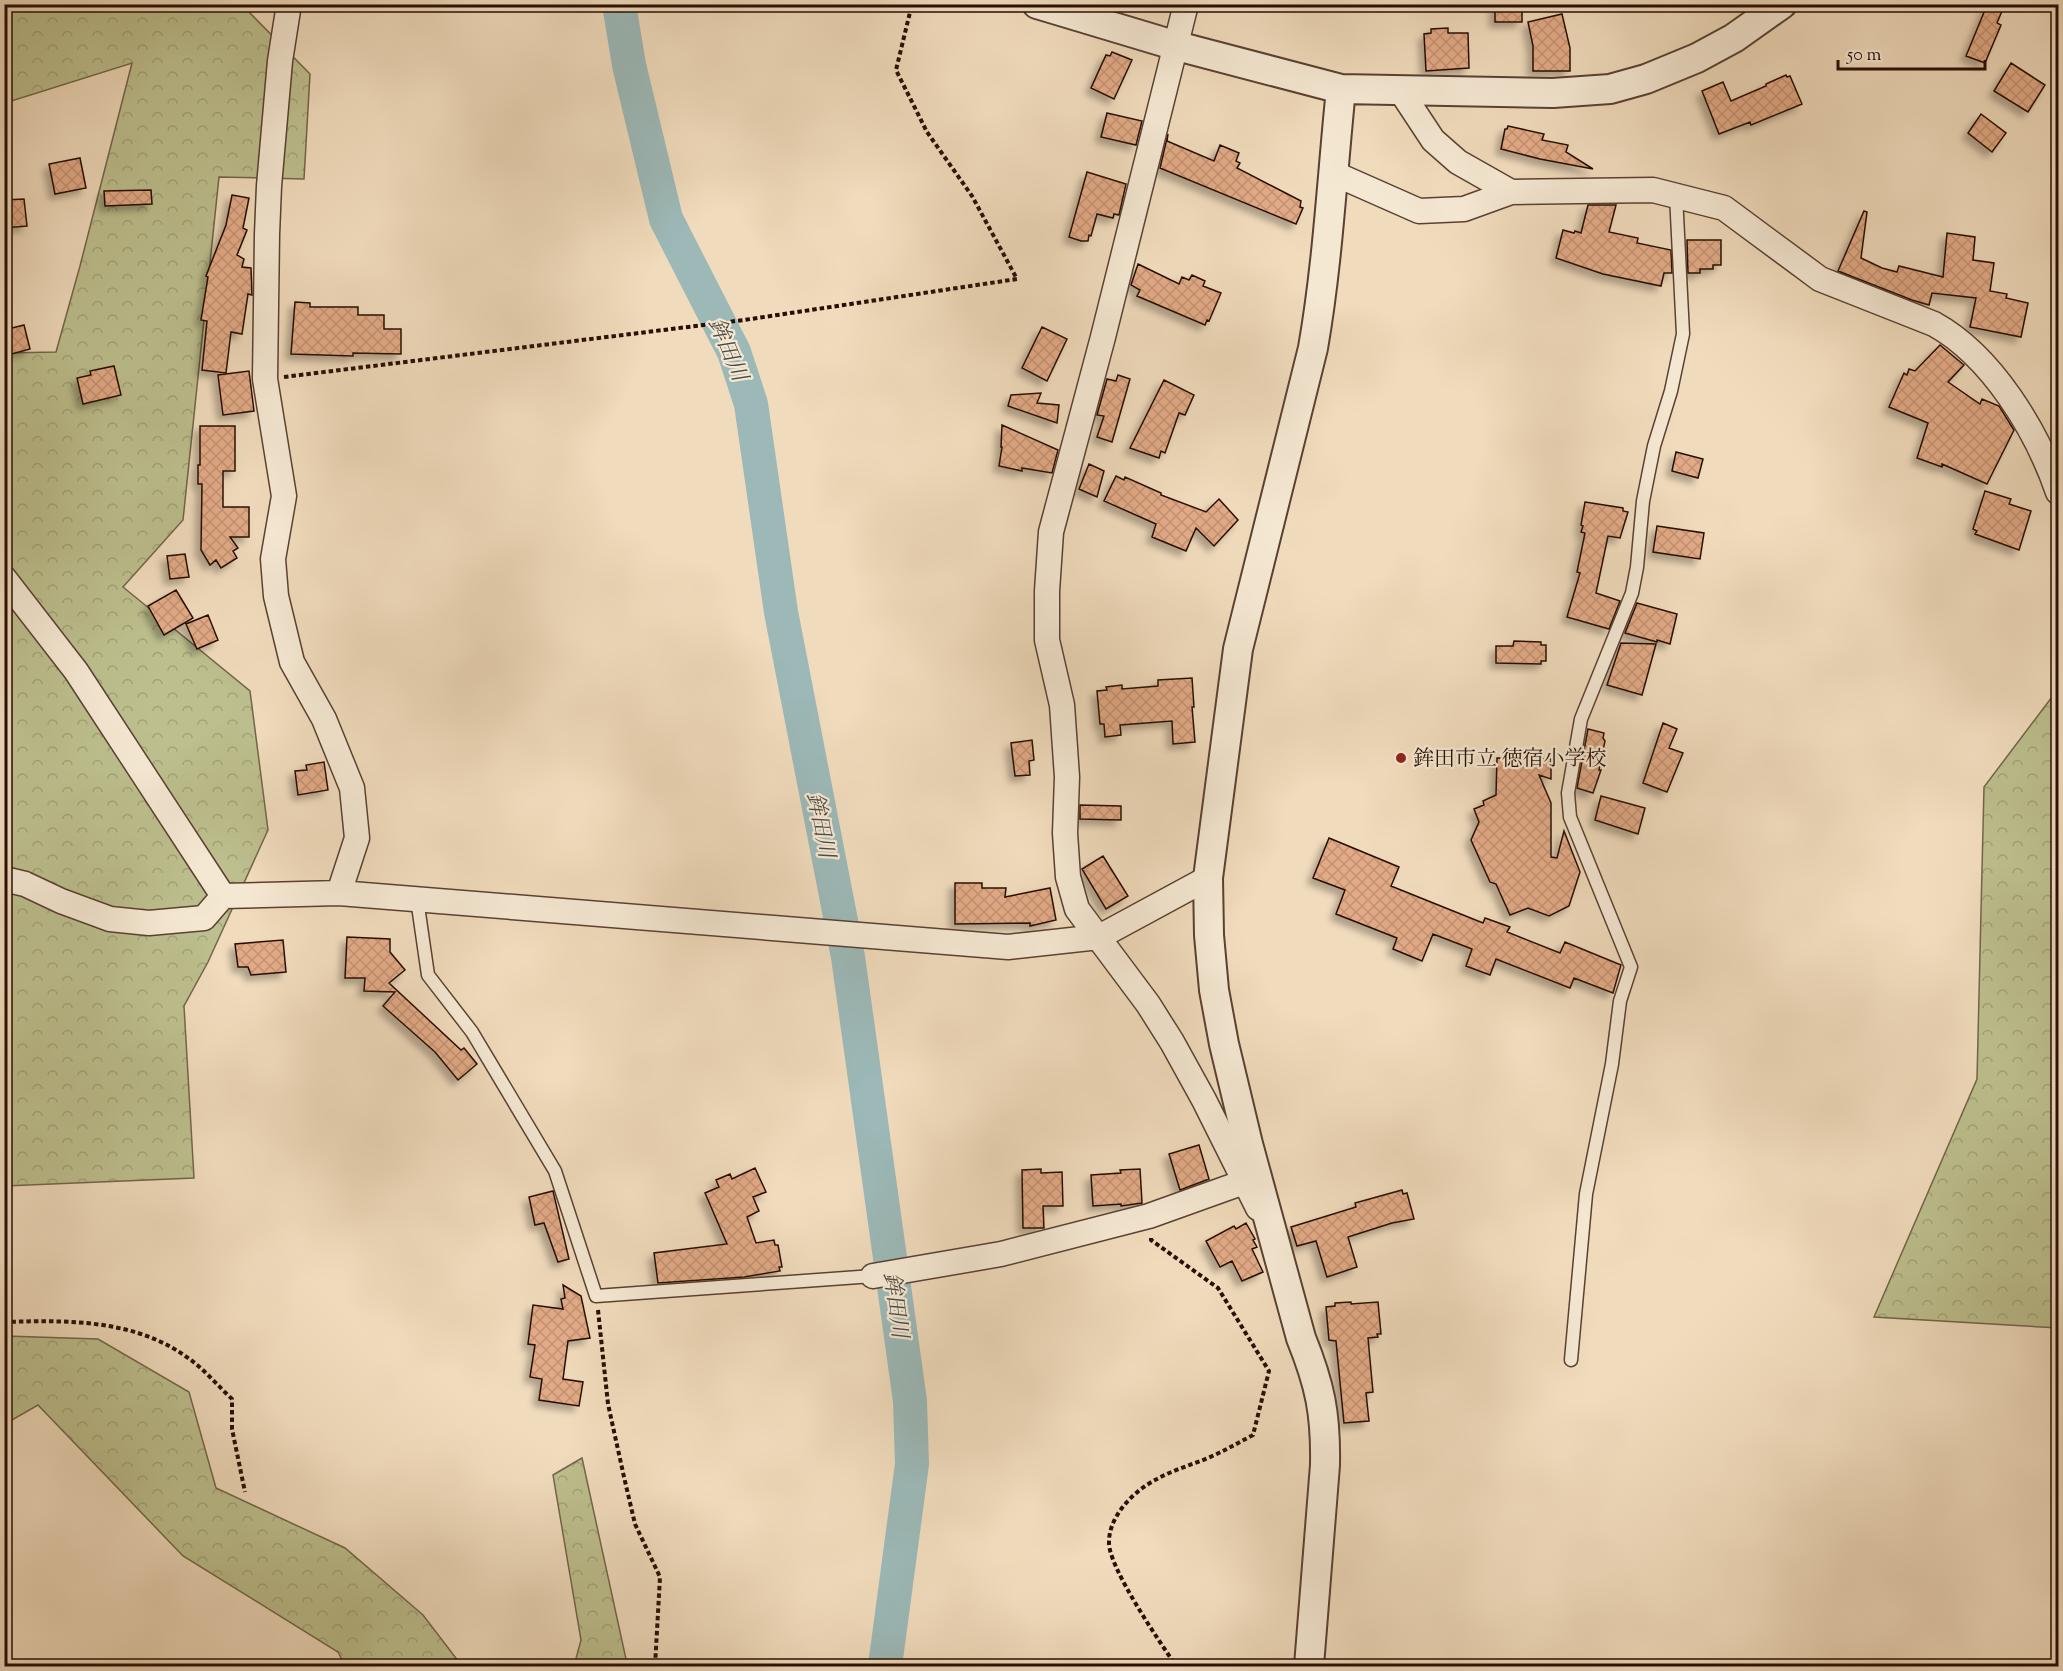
<svg xmlns="http://www.w3.org/2000/svg" width="2063" height="1671" font-family="'Sorts Mill Goudy','Noto Serif JP',serif">
	<defs>
		<pattern id="forest-crowns" width="20" height="18" patternUnits="userSpaceOnUse" patternTransform="scale(1.5)"><rect width="20" height="18" fill="#bdbf8e"/><path d="M2 6a3 3 0 1 1 6 0M12 15a3 3 0 1 1 6 0" fill="none" stroke="#a2a379"/></pattern>
		<pattern id="building-cross-hatch" width="8" height="8" patternUnits="userSpaceOnUse" patternTransform="scale(1.5)"><rect width="8" height="8" fill="#e2aa86"/><path d="M0 0l8 8M0 8l8-8" fill="none" stroke="#c29172"/></pattern>
		<filter id="shadow"><feDropShadow dx="-5.5" dy="5.5" stdDeviation="3" flood-color="#0004"/></filter>
	</defs>
	<rect width="100%" height="100%" fill="#f0dbbc"/>
	<filter id="stains"><feTurbulence type="fractalNoise" baseFrequency=".00333" numOctaves="4"/><feColorMatrix values="0 0 0 0 .2 0 0 0 0 .09 0 0 0 0 .02 0 0 0 .5 -.17"/></filter>
	<radialGradient id="worn" r=".72"><stop offset=".6" stop-color="#630" stop-opacity="0"/><stop offset="1" stop-color="#630" stop-opacity=".3"/></radialGradient>
	<path fill="url(#forest-crowns)" stroke="#726649" stroke-width="1.5" d="M5,5H248L250,13L310,74L304,179L219,177L183,520L123,587L250,691L268,830L208,962L184,1006L194,1178L5,1186L4,353L56,352L80,266L132,63L5,103Z
		M2058,689V1328L1874,1317L1977,1079L1984,787Z
		M5,1336L98,1339L189,1392L216,1488L345,1548L423,1615L462,1666H345L338,1652L183,1556L38,1405L5,1424Z
		M582,1458L626,1659V1666H574L581,1640L553,1475Z"/>
	<g fill="none" stroke-linecap="round" stroke-linejoin="round">
		<path stroke="#9cb9b8" stroke-width="34" d="M619,4L629,65L666,219L734,352L751,404L781,612L848,957L910,1401L912,1464L885,1666"/>
	</g>
	<path fill="url(#building-cross-hatch)" stroke="#270e04" stroke-width="1.5" filter="url(#shadow)" d="M1495,4H1522V22H1495Z
		M1987,5L2002,11L1997,23L2001,25L1985,63L1966,56Z
		M1562,14L1570,48V71H1533V46L1528,22Z
		M1448,28V33H1468L1469,68L1426,71L1424,34L1431,33V29Z
		M1112,52L1132,60L1114,99L1091,88L1106,55L1110,56Z
		M2011,63L2045,85L2028,112L1994,91Z
		M1786,75L1787,77L1790,76L1802,104L1751,125L1750,122L1719,134L1702,91L1723,82L1731,101L1766,86V84Z
		M1107,113L1142,121L1136,145L1101,137Z
		M1981,114L2006,133L1992,152L1968,133Z
		M1508,126L1544,134L1542,140L1568,145L1566,152L1593,169L1540,159L1501,149L1505,129H1507Z
		M1168,134L1167,141L1214,161L1220,145L1239,153L1236,161L1240,163L1237,168L1301,201L1300,207L1303,208L1296,224L1160,168Z
		M80,158L86,188L55,194L49,164Z
		M1087,172L1126,184L1119,215L1114,214L1113,218L1097,214L1091,236L1089,235L1088,241H1081L1069,237Z
		M151,190L152,204L105,206L104,191Z
		M232,195L249,198L243,228L247,230L237,255L244,259L242,267L251,268L252,295L248,294L242,334L231,332L226,373L202,370L207,321L201,320L208,277L206,276L226,225Z
		M24,199L27,226L4,228V200Z
		M1588,205H1616L1609,232L1638,238L1637,243L1671,250L1672,273H1664L1661,286L1603,274L1556,258L1563,230L1574,233L1575,231L1581,233Z
		M1864,211L1867,212L1861,258L1882,268L1897,272L1899,266L1943,277L1947,233L1975,237L1973,260L1994,263L1990,291L2007,294L2006,298L2028,303L2021,337L1970,327L1976,298L1932,293L1929,305L1912,300L1838,271Z
		M1687,240H1721V265H1713V269H1700V273H1688Z
		M1138,264L1179,284L1182,277L1189,280L1192,275L1205,281L1203,286L1221,293L1209,321L1207,320L1205,325L1137,296L1140,290L1131,285Z
		M295,302L310,303V307H358V315H384V329H401V354L353,353V356L291,354Z
		M24,325L30,349L4,356V330Z
		M1042,327L1067,339L1047,381L1022,368Z
		M1940,345L1964,365L1948,382L1980,404L1982,399L1999,406L2014,430L1987,484L1942,464V467L1917,458L1928,423L1889,407L1904,373L1907,375L1909,369L1915,371Z
		M114,366L121,395L83,404L77,378L91,375L90,371Z
		M249,371L254,411L223,415L218,375Z
		M1118,375L1130,379L1112,442L1097,437L1104,416L1097,415L1107,379L1116,381Z
		M1164,380L1194,395L1185,415L1179,413L1165,453L1161,451L1159,458L1130,448Z
		M1041,393L1037,403L1059,405L1057,423L1008,406L1011,395Z
		M1002,425L1058,450L1052,473L1022,468V471L999,466L1002,447H1001Z
		M200,426H235V471H223V507H249V537H230L238,548L233,551L237,558L221,568L216,560L210,565L201,550L202,484H198V465H200Z
		M1676,452L1703,459L1698,478L1672,471Z
		M1089,464L1104,471L1097,497L1079,489Z
		M1116,476L1124,480L1125,477L1161,493V495L1206,512L1219,499L1238,520L1214,546L1196,528L1186,551L1152,537L1156,524L1104,501Z
		M1985,491L2011,499L2009,504L2031,511L2019,550L1975,534L1977,531L1973,529Z
		M1585,502L1623,508V511L1628,512L1620,538L1608,536L1596,593L1620,601L1609,629L1567,617L1580,573L1577,572L1585,533L1581,532L1583,526L1581,525Z
		M1657,526L1704,533L1700,559L1653,552Z
		M185,554L189,577L170,579L167,556Z
		M176,590L193,618L164,635L148,606Z
		M1637,603L1677,614L1670,644L1657,640V642L1625,633Z
		M208,615L218,640L197,649L186,624Z
		M1514,641L1541,642V645H1546V661H1541V664L1496,663V646H1513Z
		M1621,643L1656,644L1642,695L1607,685Z
		M1192,678L1194,707H1192L1195,742L1173,744L1172,721L1120,725L1121,735L1105,737L1104,724H1100L1097,691L1107,690L1106,687L1122,685V689L1158,686V680Z
		M1663,723L1677,729L1669,748L1683,753L1667,792L1643,783Z
		M1588,729L1604,733L1603,738L1605,741L1599,770H1601L1593,793L1577,788Z
		M1032,740L1034,760L1029,761L1030,775L1015,776L1011,743Z
		M1497,758L1551,759V779L1539,775L1551,803V857L1557,858L1564,831L1580,872L1569,906L1549,916L1528,908L1510,915L1496,884L1490,882L1471,840L1479,822L1474,809L1484,805L1483,801L1496,795Z
		M324,762L328,790L298,795L295,771L307,770L306,765Z
		M1601,796L1645,808L1638,834L1595,820Z
		M1080,805L1121,806V820L1080,819Z
		M1329,838L1399,867L1391,886L1483,923L1485,918L1510,927L1507,932L1560,953L1565,942L1621,965L1613,993L1574,978L1570,988L1496,959L1490,975L1466,966L1472,949L1433,934L1422,961L1393,949L1397,938L1336,914L1345,890L1313,878Z
		M1103,856L1128,896L1106,909L1082,869Z
		M955,883H982V888H1006L1005,897L1050,888L1056,920L1030,926V923L955,924Z
		M347,937L390,939V952L405,970L389,983L461,1050L464,1048L477,1064L458,1080L435,1052L383,1006L395,992L364,991L365,978H345Z
		M283,940L286,972L251,975L248,967H238L235,944Z
		M1199,1145L1209,1179L1180,1190L1169,1154Z
		M755,1168L766,1192L753,1197L759,1211L747,1217L756,1243L774,1240L775,1245H778L782,1267H779L780,1271L744,1277L658,1283L654,1253L727,1244L705,1193L719,1187L716,1180L730,1174L732,1179Z
		M1041,1169V1173L1062,1172L1063,1206H1043L1044,1228H1023L1022,1170Z
		M1140,1169L1142,1203L1121,1206V1204L1093,1206L1091,1175L1121,1173L1120,1170Z
		M1402,1190L1403,1194L1407,1193L1414,1219L1392,1223L1348,1237L1357,1267L1327,1277L1316,1241L1297,1246L1291,1227L1356,1207L1355,1203Z
		M553,1191L569,1259L558,1262L544,1223L535,1225L529,1197Z
		M1246,1223L1255,1239L1253,1240L1257,1247L1252,1249L1263,1272L1242,1281L1232,1261L1220,1267L1206,1241L1234,1226L1236,1229Z
		M563,1285L581,1296L590,1338L568,1341L563,1379L583,1382L579,1406L539,1400L542,1379L530,1377L535,1345L528,1344L533,1305L563,1309L561,1299L565,1298Z
		M1351,1302V1304L1378,1302L1381,1334H1377L1378,1337L1368,1338L1373,1392L1366,1393L1369,1421L1344,1423L1336,1341L1329,1340L1326,1307L1335,1306V1303Z"/>
	<g fill="none" stroke-linecap="round" stroke-linejoin="round">
		<defs>
			<path id="service" d="M417,899L428,975L472,1032L555,1171L596,1296L873,1276
				M1571,1360L1586,1194L1612,1064L1620,1001L1631,967L1570,817L1568,793L1581,719L1632,593L1637,567L1643,501L1654,446L1671,391L1683,334L1676,195"/>
			<path id="minor" d="M289,4L280,61L269,186L267,234L265,379L284,496L273,559L276,596L292,662L324,719L352,788L357,838L339,893
				M1186,4L1103,337L1051,532L1047,591V640L1062,705L1067,777L1065,833L1068,877L1077,909L1148,1004L1172,1042L1204,1100L1258,1208
				M1400,90L1433,140L1458,162L1511,192L1653,190L1724,208L1820,279L1934,324C1992,356 2037,431 2058,492
				M1333,173L1419,211L1464,209L1511,192
				M4,578L76,671L223,896
				M4,879L25,884L61,901L110,919L149,923L204,918L223,896L339,893L1008,947L1099,937L1208,878
				M873,1276L1001,1254L1149,1216L1244,1182"/>
			<path id="tertiary" d="M1037,4L1177,46L1341,89L1553,93L1610,89L1646,79L1697,58L1734,38L1782,4
				M1309,1666L1325,1465C1326,1414 1320,1385 1301,1338L1248,1144L1224,1044L1214,990L1209,935L1208,878L1238,649L1313,348C1328,262 1332,176 1341,89"/>
		</defs>
		<use href="#service" stroke="#594132" stroke-width="15"/>
		<use href="#minor" stroke="#594132" stroke-width="27"/>
		<use href="#tertiary" stroke="#594132" stroke-width="32"/>
		<path stroke="#270e04" stroke-width="4" stroke-dasharray="4.5 3" stroke-linecap="butt" d="M284,377L744,320L1017,279L972,196L927,132L896,70L912,4
			M1151,1238V1240L1218,1288L1269,1371L1253,1435C1238,1443 1224,1451 1208,1458C1191,1465 1173,1470 1157,1479C1135,1490 1109,1515 1109,1542C1108,1567 1160,1642 1176,1666
			M598,1310L608,1404L624,1477L635,1524L660,1577L655,1666
			M4,1322C67,1320 135,1319 188,1358C204,1369 218,1386 232,1399V1429L245,1492"/>
		<use href="#service" stroke="#f5e8d3" stroke-width="12"/>
		<use href="#minor" stroke="#f5e8d3" stroke-width="24"/>
		<use href="#tertiary" stroke="#f5e8d3" stroke-width="28"/>
	</g>
	<circle fill="#8f2418" stroke="#f5e8d3" stroke-width="2" cx="1401" cy="758" r="6"/>
	<g text-anchor="middle" stroke-width="4.5" stroke-linejoin="round" paint-order="stroke">
		<g font-size="21" fill="#270e04" stroke="#f5e8d3" text-anchor="start">
			<text x="1413" y="765">鉾田市立 徳宿小学校</text>
		</g>
		<g font-size="22" font-style="italic" fill="#504a43" stroke="#f5e8d3">
			<text transform="translate(729 349) rotate(67)" y="8">鉾田川</text>
			<text transform="translate(822 825) rotate(79)" y="8">鉾田川</text>
			<text transform="translate(897 1305) rotate(82)" y="8">鉾田川</text>
		</g>
	</g>
	<rect width="2063" height="1671" fill="none" stroke="#f0dbbc" stroke-width="24"/>
	<rect x="6" y="6" width="2051" height="1659" fill="none" stroke="#270e04" stroke-width="3"/>
	<rect x="12" y="12" width="2039" height="1647" fill="none" stroke="#270e04" stroke-width="1.5"/>
	<path d="M1838 60v9h147v-9" fill="none" stroke="#270e04" stroke-width="3"/>
	<text x="1847" y="60" font-size="18" fill="#270e04" stroke="#f5e8d3" stroke-width="4.5" paint-order="stroke">50 m</text>
	<rect width="100%" height="100%" filter="url(#stains)"/>
	<rect width="100%" height="100%" fill="url(#worn)"/>
</svg>
